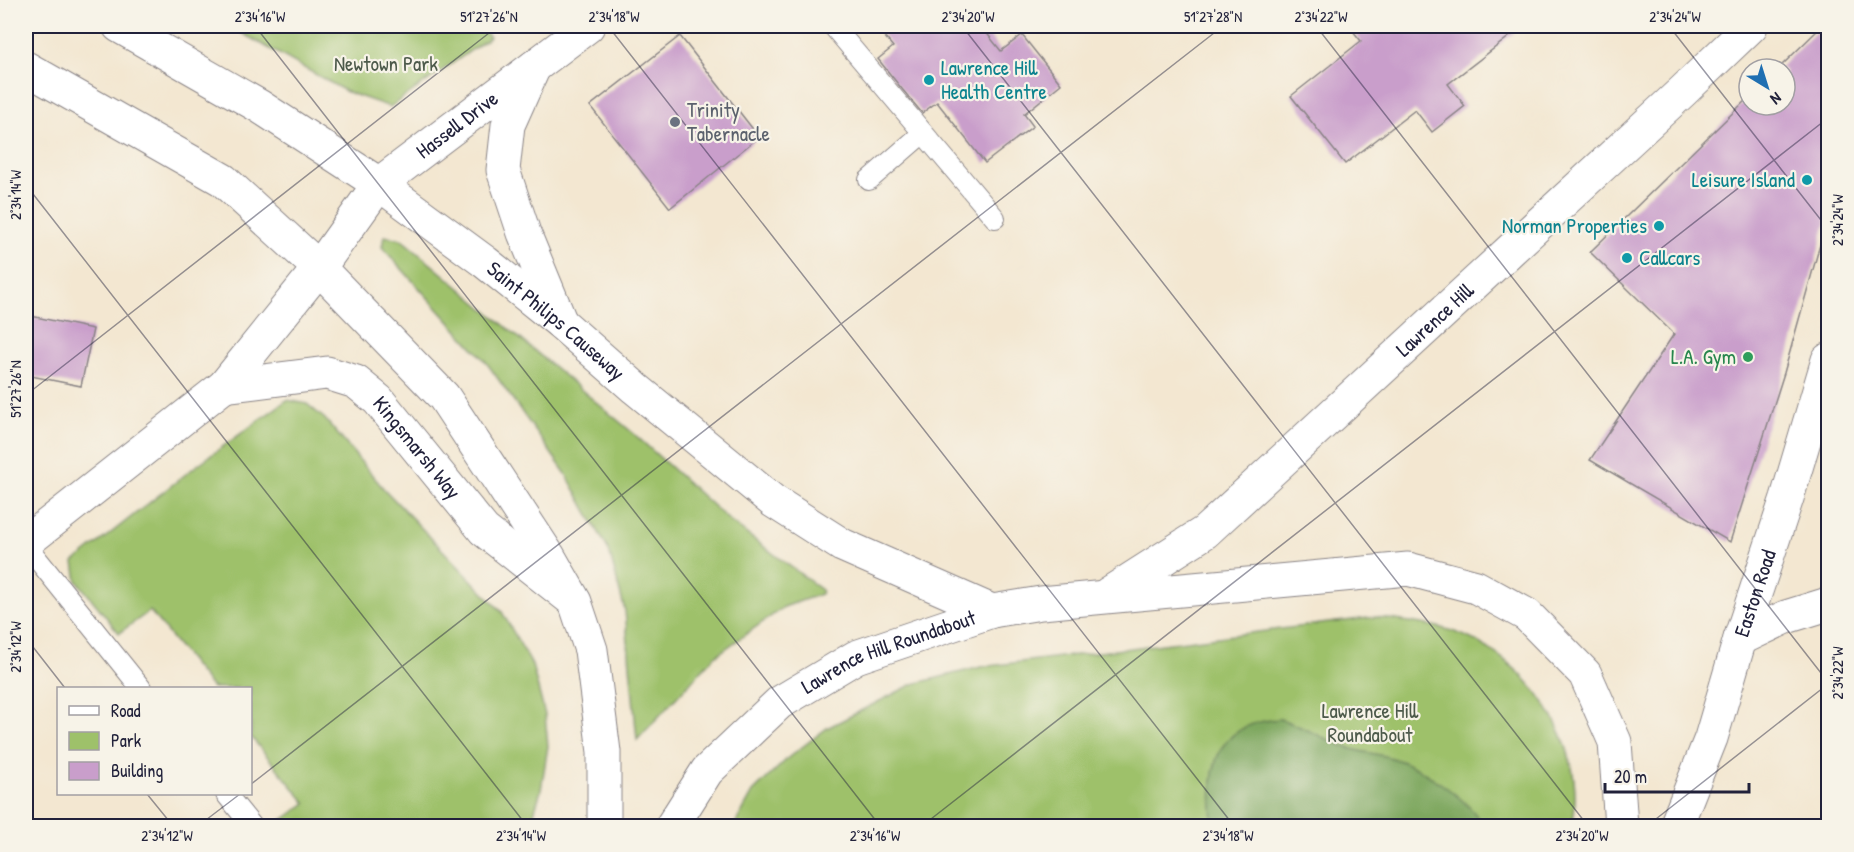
<svg xmlns="http://www.w3.org/2000/svg" width="1854" height="852" font-family="'Patrick Hand',sans-serif">
	<rect width="100%" height="100%" fill="#f7f3e8"/>
	<filter id="ink" filterUnits="userSpaceOnUse"><feTurbulence type="fractalNoise" baseFrequency=".0167" numOctaves="2"/><feDisplacementMap in="SourceGraphic" scale="12" xChannelSelector="R" yChannelSelector="G"/><feConvolveMatrix kernelMatrix="1 2 1 2 8 2 1 2 1" color-interpolation-filters="sRGB"/></filter>
	<filter id="wash" filterUnits="userSpaceOnUse"><feTurbulence type="fractalNoise" baseFrequency=".008" numOctaves="4" result="noise"/><feDisplacementMap in="SourceGraphic" scale="24" xChannelSelector="R" yChannelSelector="G"/><feGaussianBlur stdDeviation="1.35" result="paint"/><feColorMatrix in="noise" values="0 0 0 0 0 0 0 0 0 0 0 0 0 0 0 0 0 1.4 0 .05"/><feComposite in="paint" operator="in"/></filter>
	<g filter="url(#wash)">
		<rect width="100%" height="100%" fill="#f3e7d1"/>
		<path fill="#9ec16a" stroke="#607252" stroke-width="1.5" d="M229,26H480L490,37L390,107L347,92Z
			M384,236L401,239L633,433L732,523L822,590L821,594L784,607L714,657L637,740L625,611L609,551L566,474L486,362L382,247Z
			M287,400L307,404L325,419L384,489L502,612L532,665L545,715L548,746L541,790L530,826H274L306,803L251,737L250,688H212L150,611L119,633L77,581L74,562L196,466Z
			M1376,617C1400,621 1426,623 1449,630C1527,654 1590,745 1572,826H734L753,792L789,757L827,728L913,684L981,667Z"/>
		<path fill="#7ea75e" stroke="#50644c" stroke-width="1.5" d="M1280,719C1302,726 1322,738 1343,746C1358,752 1373,753 1388,757C1416,763 1471,800 1483,826H1214C1206,771 1213,723 1280,719Z"/>
		<g id="blocks">
			<path fill="#c99ecb" d="M876,26H981L1001,51L1022,35L1061,84L1024,114L1033,126L985,163L937,102L922,113L902,89L878,59L893,47Z
				M1349,26H1523L1448,84L1465,106L1432,132L1415,110L1345,164L1291,96L1361,41Z
				M1822,26H1828V216L1784,373L1730,542L1590,460L1674,334L1590,252L1749,97V105H1785V69H1778Z
				M680,36L759,137L670,208L590,106Z
				M26,315L93,329L81,386L26,375Z"/>
		</g>
	</g>
	<g filter="url(#ink)">
		<use href="#blocks" fill-opacity="0" stroke="#8a8486" stroke-width="1.5"/>
		<g fill="none" stroke-linecap="round" stroke-linejoin="round">
			<defs>
				<path id="lane" d="M833,26L995,218
					M869,180L923,133
					M26,545L141,688
					M226,794L252,826"/>
				<g id="street">
					<path d="M534,67L508,125L503,170L524,233L561,323"/>
					<path id="s1" d="M379,184L588,26"/>
					<path id="s2" d="M224,386L327,373L356,382L378,400L484,530L574,601"/>
					<path d="M26,542L224,386L319,268"/>
					<path d="M1740,639L1786,617L1828,604"/>
				</g>
				<g id="primary">
					<path id="s3" d="M119,26L259,106L379,184L485,262L561,323L635,388L773,501L842,545L992,611"/>
					<path d="M26,68L223,180L319,268L444,397L548,555L575,602L591,650L604,752V826"/>
					<path d="M319,268L379,184"/>
					<path id="s4" d="M1108,594L1205,532L1683,91L1751,26"/>
					<path id="s5" d="M672,826L707,771L779,703L856,657L992,611L1041,603L1408,569L1476,587L1527,615L1585,674L1615,742L1621,826"/>
					<path id="s6" d="M1676,826L1711,738L1740,639L1787,498L1828,360"/>
				</g>
			</defs>
			<use href="#lane" stroke="#8a8486" stroke-width="22"/>
			<use href="#street" stroke="#8a8486" stroke-width="35"/>
			<use href="#primary" stroke="#8a8486" stroke-width="35"/>
			<use href="#lane" stroke="#fff" stroke-width="20"/>
			<use href="#street" stroke="#fff" stroke-width="33"/>
			<use href="#primary" stroke="#fff" stroke-width="33"/>
		</g>
	</g>
	<path fill="none" stroke="#22223b" stroke-width="1.5" stroke-opacity="0.45" d="M255,26L880,826M608,26L1234,826M962,26L1588,826M1316,26L1828,682M1669,26L1828,229M26,185L527,826M26,395L498,26M26,638L65,688M250,785L1223,26M147,794L173,826M198,826L240,794M922,826L1828,118M1647,826L1828,684"/>
	<g fill="#0f9aa8" stroke="#f7f3e8" stroke-width="2">
		<circle cx="929" cy="80" r="6"/>
		<circle cx="1807" cy="180" r="6"/>
		<circle cx="1659" cy="226" r="6"/>
		<circle cx="1627" cy="258" r="6"/>
	</g>
	<circle fill="#6b7280" stroke="#f7f3e8" stroke-width="2" cx="675" cy="122" r="6"/>
	<circle fill="#2e9e5b" stroke="#f7f3e8" stroke-width="2" cx="1748" cy="357" r="6"/>
	<g text-anchor="middle" stroke-width="4.5" stroke-linejoin="round" paint-order="stroke">
		<g font-size="21" fill="#4d5a4b" stroke="#f7f3e8">
			<text x="386" y="71">Newtown Park</text>
			<text x="1370" y="718">Lawrence Hill<tspan x="1370" dy="24">Roundabout</tspan></text>
		</g>
		<g font-size="21" fill="#0d838f" stroke="#f7f3e8" text-anchor="start">
			<text x="941" y="75">Lawrence Hill<tspan x="941" dy="24">Health Centre</tspan></text>
			<text x="1795" y="187" text-anchor="end">Leisure Island</text>
			<text x="1647" y="233" text-anchor="end">Norman Properties</text>
			<text x="1639" y="265">Callcars</text>
		</g>
		<g font-size="21" fill="#5b616d" stroke="#f7f3e8" text-anchor="start">
			<text x="687" y="117">Trinity<tspan x="687" dy="24">Tabernacle</tspan></text>
		</g>
		<g font-size="21" fill="#22223b" stroke="#f7f3e8">
			<text dy="7" stroke="none"><textPath href="#s1" startOffset="98">Hassell Drive</textPath></text>
			<text dy="7" stroke="none"><textPath href="#s4" startOffset="428">Lawrence Hill</textPath></text>
			<text dy="7" stroke="none"><textPath href="#s3" startOffset="528">Saint Philips Causeway</textPath></text>
			<text dy="7" stroke="none"><textPath href="#s2" startOffset="224">Kingsmarsh Way</textPath></text>
			<text dy="7" stroke="none"><textPath href="#s6" startOffset="246">Easton Road</textPath></text>
			<text dy="7" stroke="none"><textPath href="#s5" startOffset="286">Lawrence Hill Roundabout</textPath></text>
		</g>
		<g font-size="21" fill="#27864d" stroke="#f7f3e8" text-anchor="end">
			<text x="1736" y="364">L.A. Gym</text>
		</g>
	</g>
	<rect width="1854" height="852" fill="none" stroke="#f7f3e8" stroke-width="66"/>
	<rect x="57" y="687" width="195" height="108" fill="#f7f3e8" stroke="#a29fa3" stroke-width="1.5"/>
	<rect x="69" y="706" width="30" height="9" fill="#ffffff" stroke="#a29fa3" stroke-width="1.5"/>
	<text x="111" y="717" font-size="18" fill="#22223b">Road</text>
	<rect x="69" y="732" width="30" height="18" fill="#9ec16a" stroke="#a29fa3" stroke-width="1.5"/>
	<text x="111" y="747" font-size="18" fill="#22223b">Park</text>
	<rect x="69" y="762" width="30" height="18" fill="#c99ecb" stroke="#a29fa3" stroke-width="1.5"/>
	<text x="111" y="777" font-size="18" fill="#22223b">Building</text>
	<g transform="translate(1767 87) rotate(142)"><circle r="28" fill="#f7f3e8" stroke="#a29fa3" stroke-width="1.5"/>
	<path d="M0-4.5L10 22L0 15L-10 22Z" fill="#1f6fb2"/>
	<text y="-9" font-size="16" font-weight="bold" text-anchor="middle" fill="#22223b">N</text>
	</g>
	<path d="M1605 783v9h144v-9" fill="none" stroke="#22223b" stroke-width="3"/>
	<text x="1614" y="783" font-size="18" fill="#22223b" stroke="#f7f3e8" stroke-width="4.5" paint-order="stroke">20 m</text>
	<rect x="33" y="33" width="1788" height="786" fill="none" stroke="#22223b" stroke-width="2"/>
	<g font-size="15" text-anchor="middle" fill="#22223b">
		<text x="260" y="22">2°34'16"W</text>
		<text x="489" y="22">51°27'26"N</text>
		<text x="614" y="22">2°34'18"W</text>
		<text x="968" y="22">2°34'20"W</text>
		<text x="1213" y="22">51°27'28"N</text>
		<text x="1321" y="22">2°34'22"W</text>
		<text x="1675" y="22">2°34'24"W</text>
		<text transform="translate(16 195) rotate(-90)" y="5">2°34'14"W</text>
		<text transform="translate(1838 220) rotate(-90)" y="5">2°34'24"W</text>
		<text transform="translate(16 389) rotate(-90)" y="5">51°27'26"N</text>
		<text transform="translate(16 647) rotate(-90)" y="5">2°34'12"W</text>
		<text transform="translate(1838 673) rotate(-90)" y="5">2°34'22"W</text>
		<text x="167" y="841">2°34'12"W</text>
		<text x="521" y="841">2°34'14"W</text>
		<text x="875" y="841">2°34'16"W</text>
		<text x="1228" y="841">2°34'18"W</text>
		<text x="1582" y="841">2°34'20"W</text>
	</g>
</svg>
